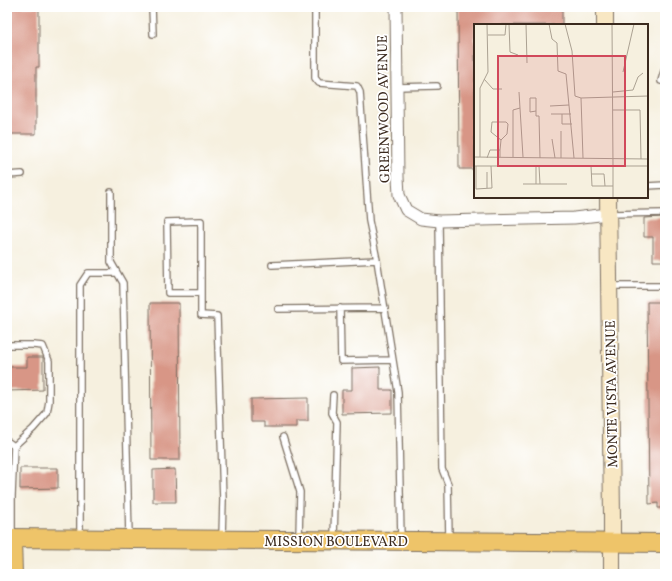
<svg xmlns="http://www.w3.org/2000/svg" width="672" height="581" font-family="Vollkorn,serif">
	<rect width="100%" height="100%" fill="#fff"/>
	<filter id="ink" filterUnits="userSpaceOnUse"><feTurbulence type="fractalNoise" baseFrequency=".025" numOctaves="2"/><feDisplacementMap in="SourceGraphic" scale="8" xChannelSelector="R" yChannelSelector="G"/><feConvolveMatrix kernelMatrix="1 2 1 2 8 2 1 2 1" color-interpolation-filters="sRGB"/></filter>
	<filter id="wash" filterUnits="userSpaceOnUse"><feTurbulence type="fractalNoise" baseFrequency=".012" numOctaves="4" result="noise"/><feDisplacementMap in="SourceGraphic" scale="16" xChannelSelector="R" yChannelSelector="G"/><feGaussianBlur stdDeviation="0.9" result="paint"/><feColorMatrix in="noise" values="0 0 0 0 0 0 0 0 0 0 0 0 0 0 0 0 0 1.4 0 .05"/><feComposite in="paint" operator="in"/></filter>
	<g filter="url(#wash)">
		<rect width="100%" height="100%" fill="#f6f0df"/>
		<g id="blocks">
			<path fill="#d89686" d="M10,7H39V67H36V134H7V88H11Z
				M458,7H562V25H475V169H459Z
				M665,217V261H653V237H644V218Z
				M647,302H665V508H658V503L649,504Z
				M150,303H179L180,460H151Z
				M27,357H43V390L7,391V367H27Z
				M380,367V390H392V413L342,414V390H352V368Z
				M308,398V421H296V427H264V422H251V399Z
				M20,468H58V488L20,489Z
				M175,469L176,502H153V470Z"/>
		</g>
	</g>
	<g filter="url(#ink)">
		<use href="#blocks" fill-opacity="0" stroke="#7c6f62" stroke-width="1"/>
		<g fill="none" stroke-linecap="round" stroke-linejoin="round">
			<defs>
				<path id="lane" d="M152,7L153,34
					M315,7V78L319,83L357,86L360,92L369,221L377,260L398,392L401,539
					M661,81L665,68
					M397,87L437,86
					M7,175L22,174
					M647,186L665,185
					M111,192V262L123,283L129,537
					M609,214L665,213
					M439,221L442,469L448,484L449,539
					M272,265L377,260
					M609,286H665
					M201,293H168L167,222L201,221V315L217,316L223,500L222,537
					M340,308L341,361L393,360
					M278,309L385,308
					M7,345H33L43,346L49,361V401L47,413L33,429L14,446L12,496
					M333,395L332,413L337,422L334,538
					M283,437L300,492L299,538
					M7,441L14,446
					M7,496H12V536
					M80,537V285L88,273H117"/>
				<path id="street" d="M396,7L398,177L399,195L406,210L421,219L439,221L574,218L608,214"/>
				<path id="secondary" d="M605,7V25
					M608,197L612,516V574"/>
				<path id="primary" d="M7,538L665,543
					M12,538L13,574"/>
			</defs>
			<use href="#lane" stroke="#7c6f62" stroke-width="8"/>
			<use href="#street" stroke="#7c6f62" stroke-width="13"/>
			<use href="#secondary" stroke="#7c6f62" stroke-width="18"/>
			<use href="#primary" stroke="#7c6f62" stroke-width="20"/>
			<use href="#lane" stroke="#fff" stroke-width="5.5"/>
			<use href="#street" stroke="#fff" stroke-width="11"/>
			<use href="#secondary" stroke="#f8e7c3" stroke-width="16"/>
			<use href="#primary" stroke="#eec469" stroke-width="18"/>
		</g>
	</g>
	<g text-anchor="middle" stroke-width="3.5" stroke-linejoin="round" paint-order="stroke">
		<g font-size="14" fill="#3b2a1e" stroke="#fff">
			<text transform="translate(383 109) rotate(-91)" y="5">GREENWOOD AVENUE</text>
			<text transform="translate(611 394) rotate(-91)" y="5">MONTE VISTA AVENUE</text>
			<text x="336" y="546">MISSION BOULEVARD</text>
		</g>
	</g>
	<g transform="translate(474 24)">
		<rect width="174" height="174" fill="#f6f0df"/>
		<path fill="none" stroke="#aba192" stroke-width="1" d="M35,0L36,28L44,31M52,0L53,39M75,0L78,15L83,19L84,47L92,50L100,134M91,0L98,27L101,72L107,74L174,72M138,0L139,142M14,11H31L32,0M149,48L160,0M10,55L19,65H28M45,68L49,133M139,68L159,66L164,53L169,49M107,74L109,134M76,82L95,81M139,86H166L167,135M62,87L56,88V74H62V92H65L66,134M77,90H97M88,90V100H98M87,107V134M78,115L81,134M26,126L27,116L33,110L34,100L32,98H18L17,108L27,116M0,133L174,135M6,133V64L14,48L13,0M39,133V86L46,84M13,134L16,126H26V133M0,142H174M2,142V165L18,164L17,142M62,142V160M65,142L66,160M117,142L118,162H139M13,148V164M117,150H130L131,162M49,160H93M139,174V142"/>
		<path fill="#d1495b" fill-opacity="0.15" stroke="#d1495b" stroke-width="2" d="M24,32H151V142H24Z"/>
		<rect width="174" height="174" fill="none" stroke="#3b2a1e" stroke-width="2"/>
	</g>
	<rect width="672" height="581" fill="none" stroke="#fff" stroke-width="24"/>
</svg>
